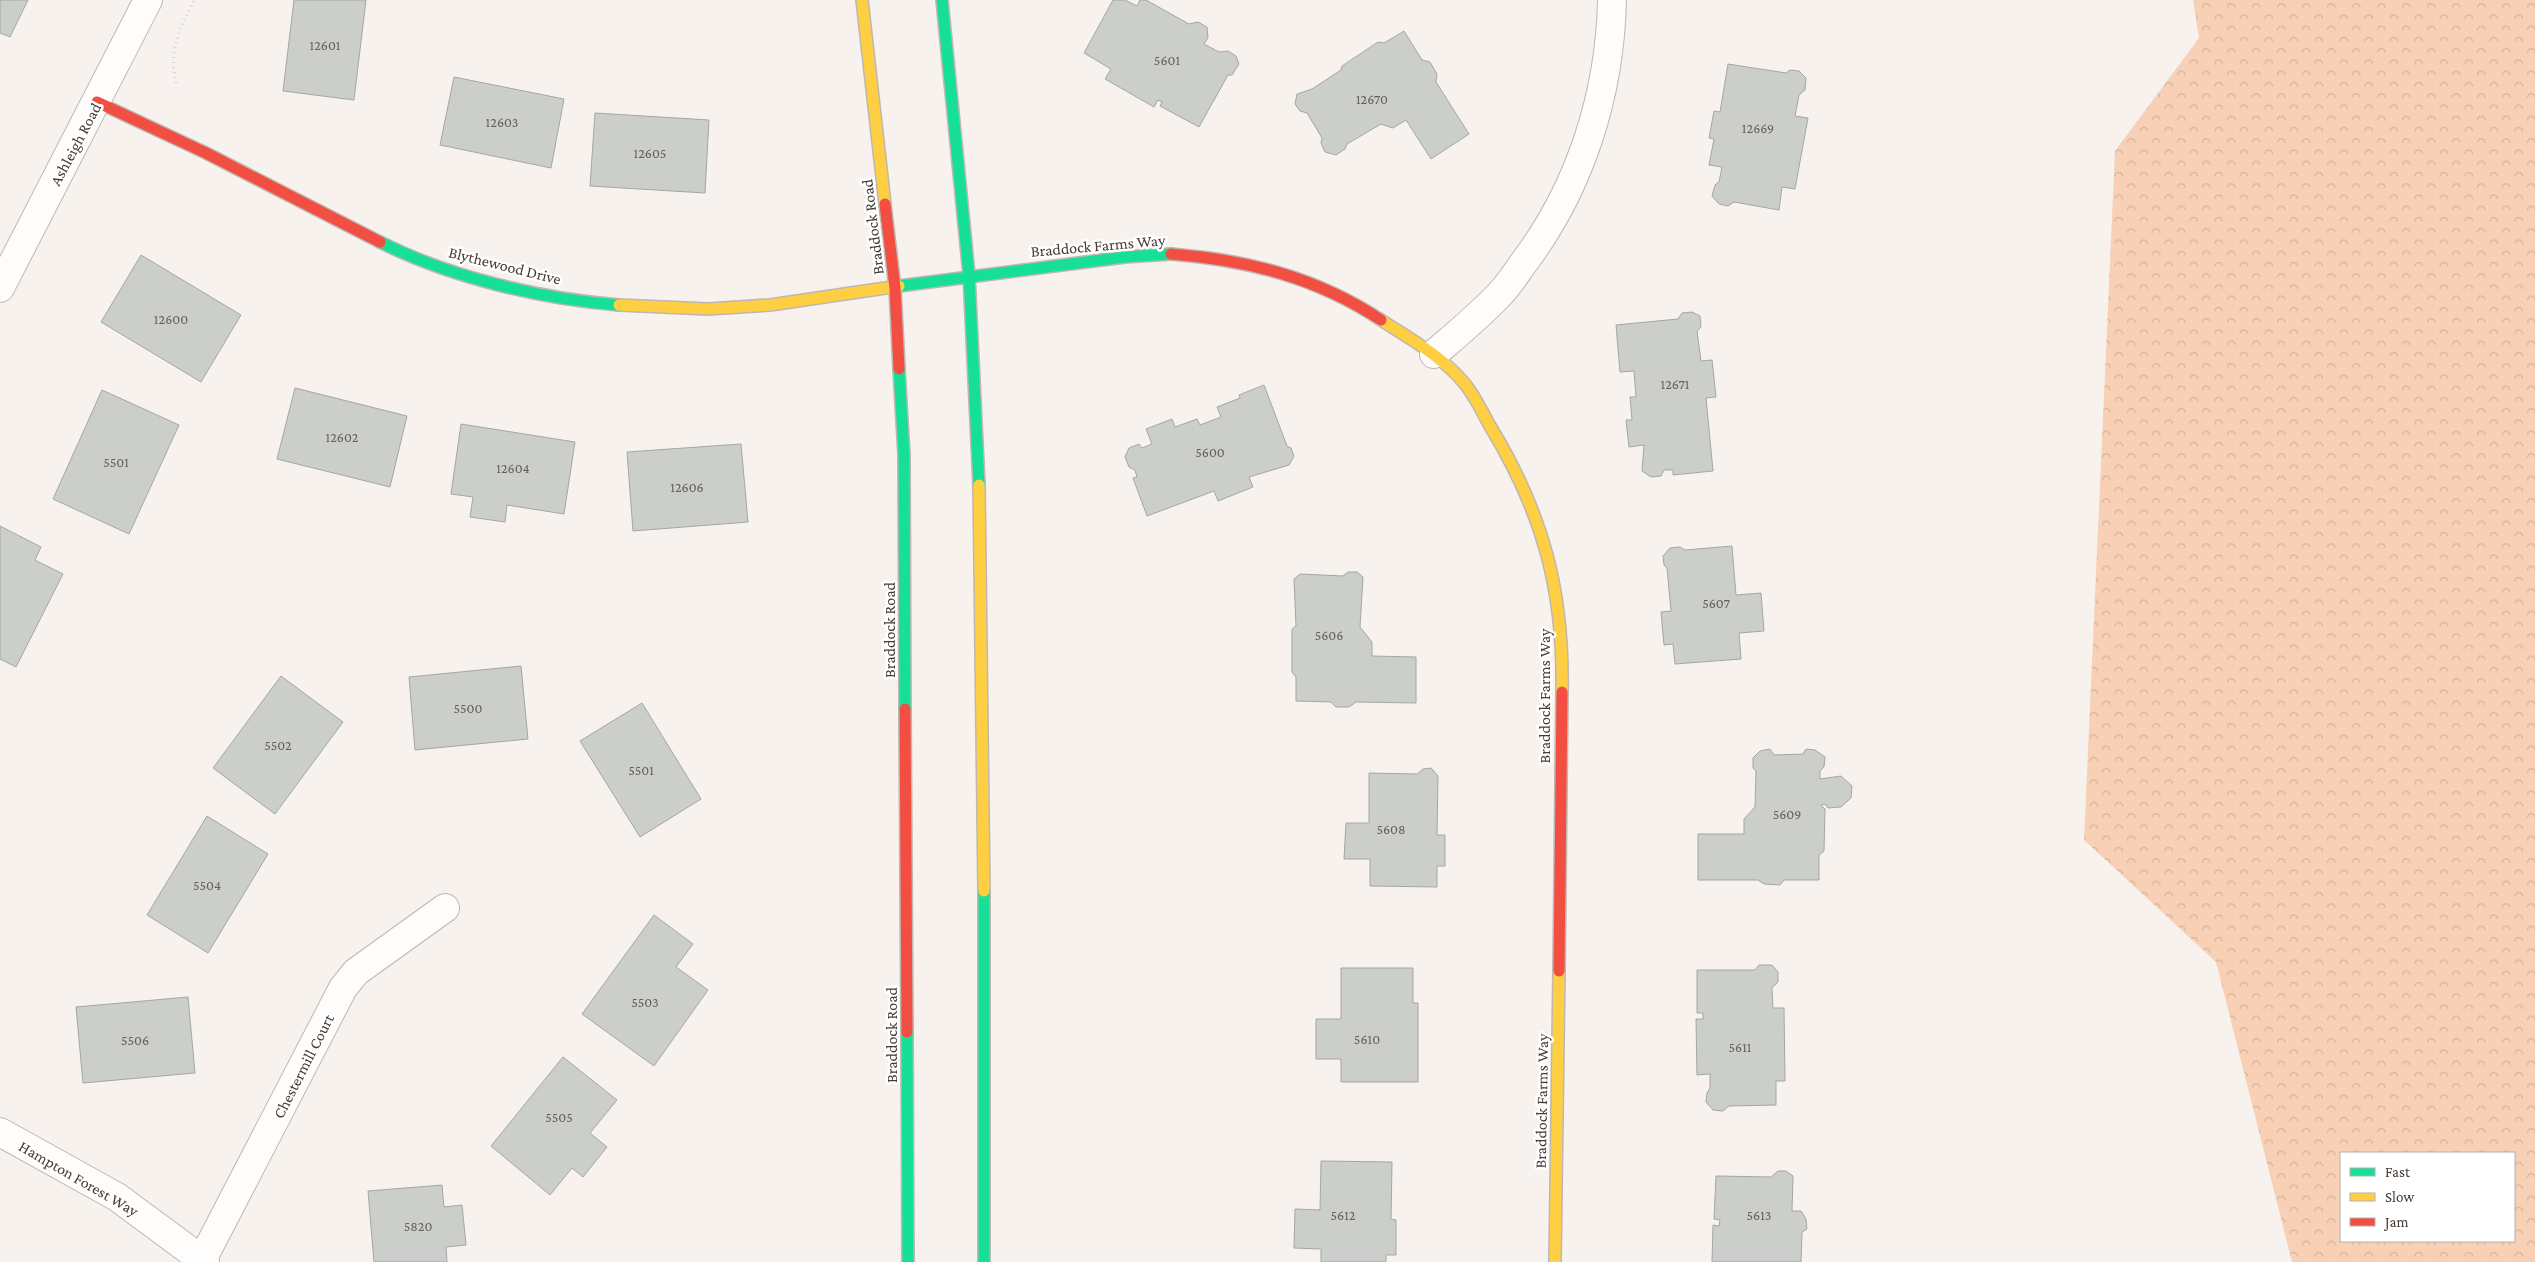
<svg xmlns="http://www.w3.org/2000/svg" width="2535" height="1262" font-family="'Crimson Pro',serif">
	<defs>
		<pattern id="forest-crowns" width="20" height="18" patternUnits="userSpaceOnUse" patternTransform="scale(1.25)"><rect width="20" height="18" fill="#f7d0b5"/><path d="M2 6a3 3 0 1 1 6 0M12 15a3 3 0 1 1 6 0" fill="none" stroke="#d5b39c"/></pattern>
	</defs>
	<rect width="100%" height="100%" fill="#f8f2ee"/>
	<path fill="url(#forest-crowns)" fill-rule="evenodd" d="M2193,0H2535V1262H2292L2216,962L2084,840L2115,151L2199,38ZM2341,1153H2514V1241H2341Z"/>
	<path fill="#cbcecb" stroke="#a3a7a3" d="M0,0H28L10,37L0,33Z
		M294,0H366L354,100L283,91Z
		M1113,0H1125L1137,6L1140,0H1146L1189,24L1198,22L1207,27L1208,38L1204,44L1219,52L1228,51L1236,56L1239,64L1232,75H1228L1199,127L1160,106L1162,102L1158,100L1154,107L1105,79L1111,69L1084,53Z
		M1404,31L1422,60L1430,62L1437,74L1436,82L1469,134L1431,159L1406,120L1393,128L1381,124L1347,144L1345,149L1336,155L1325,152L1321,143L1322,138L1307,113L1300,111L1295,104L1297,94L1312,89L1341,70L1342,66L1378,42L1384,43Z
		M1728,64L1786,73L1790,70L1799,71L1806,78L1805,90L1799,95L1795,116L1808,118L1795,189L1782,187L1779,210L1734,202L1728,206L1719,204L1712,196L1715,185L1719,182L1722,167L1709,165L1714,139L1709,138L1714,111L1720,112Z
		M454,77L564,99L551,168L440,145Z
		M595,113L709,120L705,193L590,186Z
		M141,255L241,315L201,382L101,322Z
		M1692,312L1700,316L1701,327L1697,331L1701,361L1712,360L1716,397L1706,398L1713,471L1673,475V470H1664L1661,476L1651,477L1642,471L1644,445L1629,447L1626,420H1632L1630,397H1636L1634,371L1620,372L1616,325L1678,319L1682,313Z
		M1264,385L1287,446L1291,448L1294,456L1289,465L1249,477L1253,487L1218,501L1214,491L1147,516L1133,478L1137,477L1135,470L1129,467L1125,457L1129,448L1139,444L1142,448L1152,444L1146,429L1172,419L1175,427L1197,419L1200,425L1221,417L1217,407L1240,398L1239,395Z
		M295,388L407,416L390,487L277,459Z
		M102,390L179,425L129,534L53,499Z
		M461,424L575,442L564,514L507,505L505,522L470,517L473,497L451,494Z
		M741,444L748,522L633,531L627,452Z
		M0,526L41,547L35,560L63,574L16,667L0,659Z
		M1732,546L1736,595L1761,593L1764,631L1739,633L1741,659L1675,664L1673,644L1664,645L1661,612L1671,611L1667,568L1664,565L1663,556L1670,548L1680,547L1685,550Z
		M1348,572H1357L1363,577L1360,627L1372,642V656L1416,657V703L1356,702L1349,707H1336L1331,702L1296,701V677L1292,672V629L1296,626L1294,579L1300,574L1343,576Z
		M521,666L528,739L415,750L409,677Z
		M281,676L343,722L275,814L213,768Z
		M642,703L701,799L640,837L580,741Z
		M1770,749L1774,755L1803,754L1806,749L1815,750L1825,757L1824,767L1820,771V779L1841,776L1852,786L1851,798L1841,807L1828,808L1825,804L1821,805L1825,809L1824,851L1819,855V880H1784L1780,885L1764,884L1758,880H1698V834H1744V819L1755,807L1756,771L1753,768V758L1760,751Z
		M1431,768L1438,776L1437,835H1445V866H1437V887L1370,886V859H1344L1346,823H1369V773L1417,774L1423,769Z
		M207,816L268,854L208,953L147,915Z
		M654,915L693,944L676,967L708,990L654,1066L582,1014Z
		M1759,965H1772L1778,972V982L1772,988L1773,1008H1784L1785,1081H1776V1105L1729,1106L1723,1111L1713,1110L1706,1102L1707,1093L1710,1088V1074L1697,1075L1696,1019H1703V1013H1697V970H1755Z
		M1341,968H1413V1003H1418V1082H1341V1059H1316V1019H1341Z
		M188,997L195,1073L83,1083L76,1007Z
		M563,1057L617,1100L590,1133L607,1147L583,1177L572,1168L550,1195L491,1146Z
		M1321,1161L1392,1162L1391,1219L1396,1220V1255H1386V1262H1321V1249L1294,1248L1295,1209L1320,1210Z
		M1778,1171H1786L1793,1176L1792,1211H1801L1806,1219L1807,1229L1802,1232L1801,1262H1712L1713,1225L1719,1226L1720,1220L1714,1219L1716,1176L1771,1177Z
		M442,1185L444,1207L462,1205L466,1245L446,1247L447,1262H374L368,1191Z"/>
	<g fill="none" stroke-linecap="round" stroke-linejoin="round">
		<defs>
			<path id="street" d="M0,288L148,0
				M1434,354C1456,335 1479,316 1499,295C1508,286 1515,275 1522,265C1580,189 1610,95 1612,0
				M0,1132L117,1197L205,1262
				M201,1262L343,988L356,972L445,908"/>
			<path id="fast" d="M942,0L969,275L979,485
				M380,242C449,277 541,299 619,305
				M899,286L1125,257L1171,254
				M899,369L904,455L905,709
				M984,891V1262
				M907,1032L908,1262"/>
			<path id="slow" d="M862,0L885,204
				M619,305L708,309L770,305L899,286
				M1381,320C1410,339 1442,356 1465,384C1475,396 1482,412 1490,426C1543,513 1564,591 1562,692
				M979,485L984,891
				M1555,1262L1559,971"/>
			<path id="jam" d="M97,102L206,153L380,242
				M885,204L895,288L899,369
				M1171,254C1247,260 1316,277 1381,320
				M905,709L907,1032
				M1559,971L1562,692"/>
		</defs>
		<use href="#street" stroke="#beb7b2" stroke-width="30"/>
		<use href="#fast" stroke="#beb7b2" stroke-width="14"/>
		<use href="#slow" stroke="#beb7b2" stroke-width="14"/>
		<use href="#jam" stroke="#beb7b2" stroke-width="14"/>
		<path stroke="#d5d1cf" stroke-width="3" stroke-dasharray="1 4" stroke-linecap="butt" d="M176,83C168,50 180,29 194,0"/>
		<use href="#street" stroke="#fefdfc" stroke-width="28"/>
		<use href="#fast" stroke="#16e098" stroke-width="11"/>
		<use href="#slow" stroke="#ffcf43" stroke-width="11"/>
		<use href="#jam" stroke="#f24e42" stroke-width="11"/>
	</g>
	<g text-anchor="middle" stroke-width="5" stroke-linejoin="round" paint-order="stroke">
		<g font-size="14" fill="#665f59">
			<text x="325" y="50">12601</text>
			<text x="1167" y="65">5601</text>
			<text x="1372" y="104">12670</text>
			<text x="502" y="127">12603</text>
			<text x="1758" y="133">12669</text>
			<text x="650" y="158">12605</text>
			<text x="171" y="324">12600</text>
			<text x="1675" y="389">12671</text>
			<text x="342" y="442">12602</text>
			<text x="1210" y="457">5600</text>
			<text x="116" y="467">5501</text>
			<text x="513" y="473">12604</text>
			<text x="687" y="492">12606</text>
			<text x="1716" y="608">5607</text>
			<text x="1329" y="640">5606</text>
			<text x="468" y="713">5500</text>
			<text x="278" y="750">5502</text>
			<text x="641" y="775">5501</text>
			<text x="1787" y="819">5609</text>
			<text x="1391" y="834">5608</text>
			<text x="207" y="890">5504</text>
			<text x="645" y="1007">5503</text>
			<text x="1367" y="1044">5610</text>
			<text x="135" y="1045">5506</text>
			<text x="1740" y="1052">5611</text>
			<text x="559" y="1122">5505</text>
			<text x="1343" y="1220">5612</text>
			<text x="1759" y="1220">5613</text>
			<text x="418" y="1231">5820</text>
		</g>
		<g font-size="16" fill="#453a33" stroke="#fff">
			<text transform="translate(75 144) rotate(-62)" y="6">Ashleigh Road</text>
			<text transform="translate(872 227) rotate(-97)" y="6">Braddock Road</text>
			<text transform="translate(1098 245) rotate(-5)" y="6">Braddock Farms Way</text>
			<text transform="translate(505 265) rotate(14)" y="6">Blythewood Drive</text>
			<text transform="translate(889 630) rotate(-90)" y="6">Braddock Road</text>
			<text transform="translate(1544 696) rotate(-90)" y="6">Braddock Farms Way</text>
			<text transform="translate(891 1035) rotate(-90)" y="6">Braddock Road</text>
			<text transform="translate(303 1066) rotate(-63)" y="6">Chestermill Court</text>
			<text transform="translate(1541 1101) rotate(-89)" y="6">Braddock Farms Way</text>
			<text transform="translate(79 1178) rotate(30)" y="6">Hampton Forest Way</text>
		</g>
	</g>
	<rect x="2340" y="1152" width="175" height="90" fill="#ffffff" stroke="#b5b0ad"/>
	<rect x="2350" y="1168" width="25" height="8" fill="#16e098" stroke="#b5b0ad"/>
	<text x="2385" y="1177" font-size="15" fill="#453a33">Fast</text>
	<rect x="2350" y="1193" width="25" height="8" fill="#ffcf43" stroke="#b5b0ad"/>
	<text x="2385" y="1202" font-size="15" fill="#453a33">Slow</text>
	<rect x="2350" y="1218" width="25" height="8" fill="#f24e42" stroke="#b5b0ad"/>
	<text x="2385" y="1227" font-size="15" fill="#453a33">Jam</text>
</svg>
